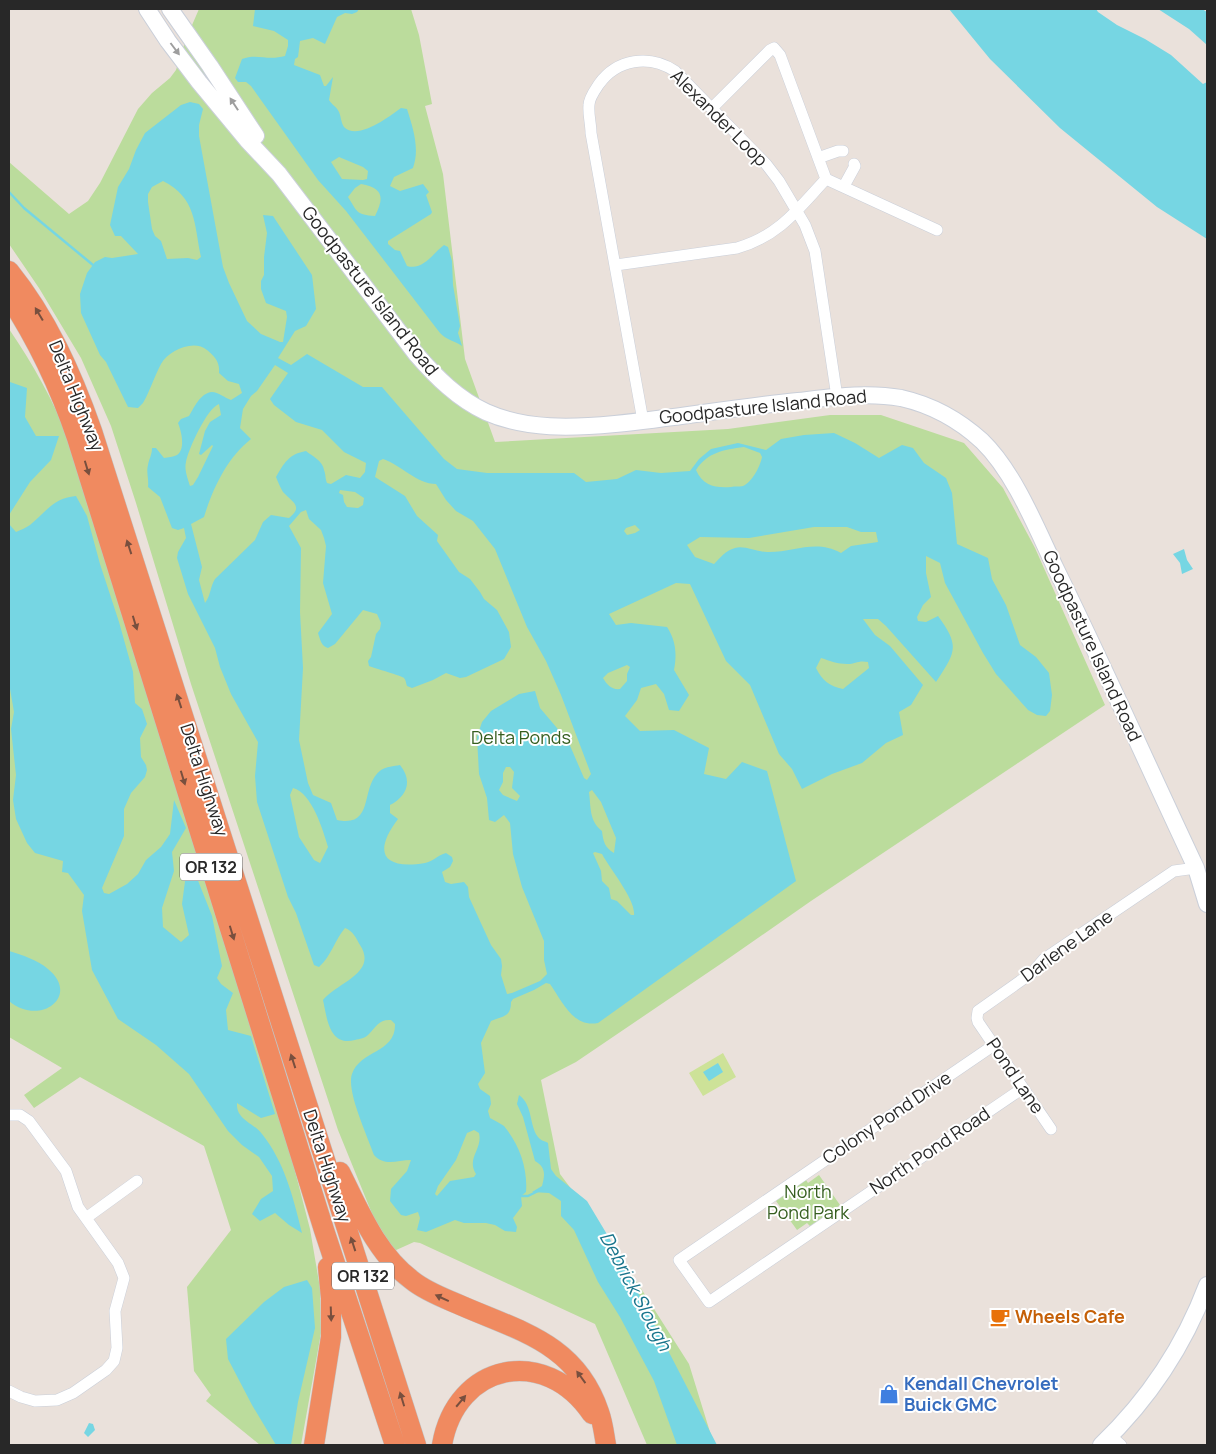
<svg xmlns="http://www.w3.org/2000/svg" width="1216" height="1454" font-family="Manrope,sans-serif">
	<rect width="100%" height="100%" fill="#eae1db"/>
	<path fill="#bbdc9c" d="M199,9H411L419,35L432,104L425,106L443,174L465,359L495,442L728,429L830,415H881L964,443L1003,488L1035,548L1105,705L811,901L722,963L576,1062L541,1080L560,1174L614,1246L689,1364L714,1445H647L595,1324L420,1243L414,1242L394,1251L373,1216L338,1130L191,684L136,503L111,426L81,358L39,288L9,244V162L69,214L88,201L100,183L138,109L152,93L170,78L176,70L186,39Z
		M9,329C33,364 53,400 69,440L281,1117L310,1229L320,1288L321,1333L301,1445H260L206,1401L211,1395L194,1371L187,1287L231,1230L204,1146L80,1077L34,1108L24,1095L62,1068L9,1037Z
		M819,1175L840,1205L810,1226L807,1223L797,1230L776,1201L806,1180L808,1183Z"/>
	<path fill="#cde298" d="M723,1053L736,1077L703,1096L689,1073Z"/>
	<path fill="#76d6e3" fill-rule="evenodd" d="M255,9H359L357,12L352,14L345,13L337,17L325,44L313,38L300,41L298,57L295,59L294,65L320,75L324,86H326L333,77L329,100C332,105 337,107 339,112C341,116 341,123 344,127C358,141 390,116 401,108L407,109C413,128 420,149 413,168L394,177L390,186L400,191L423,184L429,192L426,195L432,212L431,214L388,241V244L395,250L400,251L407,266C423,271 433,253 444,245L448,247L452,261L453,285L460,326L458,333L462,346C455,341 446,340 440,333L346,211L318,180L251,86L246,82H238L235,78L242,59C257,53 267,61 285,56L288,46V40L274,31L253,26ZM339,157L363,167L368,171L367,179L363,180L342,179L331,162ZM361,184C384,188 384,198 375,216C356,215 357,211 348,197L355,188Z
		M949,9H1096L1098,12L1117,25L1145,39L1171,55L1203,84L1207,82V239L1157,207L1060,128L990,59Z
		M1158,9H1202L1207,12V45L1189,29Z
		M190,102L199,104L203,109L199,125V136L223,267L229,283L247,321L261,334L280,342H283L287,317L286,311L266,303L261,289V281L264,275V257L267,233L263,215L273,216L312,275L316,309L306,326L295,331L278,358L291,365L307,354L363,387H382L444,459L457,469L487,473H574L586,482L617,479L636,470L661,473L690,471L699,459L711,449L738,443L766,450L781,439L804,435L834,433L855,443L879,458L902,445L913,448L924,463L946,478L952,493L957,544L988,558L992,579L1006,605L1020,645L1036,657L1049,673L1052,695L1050,711L1046,716L1037,715L1028,710L996,674L983,653L945,583L940,563L926,556V573L931,597L923,605L917,617L918,621L926,622L938,616C960,646 956,652 936,682L886,626L878,619H863L875,635L890,646L923,685L911,705L899,712L903,735L886,743L862,763L832,774L802,789L792,769L779,754L750,685L726,661L690,584L676,583L609,614L616,625L631,623L667,627C676,641 677,654 674,670L689,695L679,711L669,710L664,694L656,684L641,688L637,700L625,716L640,731L674,730L709,748L704,774L726,779L742,762L767,771L796,881L598,1023C573,1028 562,1001 550,984L546,983L534,990L513,999L511,1002C511,1017 503,1016 491,1021L481,1043L485,1073L478,1084L480,1089L490,1096L491,1104L488,1111L490,1118C495,1121 500,1123 504,1126C519,1144 528,1168 526,1192L521,1196L522,1206L513,1218L517,1227L516,1232L505,1231L495,1225L486,1223H464L455,1220L426,1232L417,1230L420,1218L418,1212L406,1216L401,1215L390,1201L391,1189L407,1171L411,1160C397,1160 385,1167 374,1155C368,1137 346,1091 352,1074C360,1050 396,1053 395,1024L391,1020C379,1019 376,1027 369,1034C366,1038 359,1039 355,1040C329,1047 327,1018 323,1000C338,982 378,973 360,945C356,938 353,931 345,928C334,941 332,955 319,967L314,965L296,913L288,897L257,802L255,776L258,742L231,694L220,667L215,648L188,594L177,558L178,552L186,538L184,528L178,530L172,528L160,497L148,487C149,479 146,472 148,465C149,459 152,455 152,448H156L164,458C168,457 173,457 177,455C186,449 181,430 178,423L181,419L189,416C194,408 200,393 212,392C218,392 225,398 231,400L242,393L239,384L228,381L219,373C220,362 215,357 207,350C194,339 169,350 161,364C154,377 150,391 143,403L138,408L128,407L106,362L100,355L81,313L80,294L87,273L95,262L105,257L112,258L138,254L121,236H115L110,225L118,187L129,169L136,150L145,133L181,105ZM163,181C197,198 194,225 201,257L197,260L188,258L167,259L161,241L155,236L152,229L148,202V194L152,187ZM275,365L288,373L270,399L274,405L296,422L322,430L344,452L366,463L365,472L360,478L346,475L331,484L327,483C325,478 326,475 324,470C323,461 312,456 306,451C289,454 284,463 276,477C278,482 280,487 283,492C292,502 304,506 289,518L271,515L263,522L255,540L215,579C210,587 211,595 205,603L199,580L202,567L191,524L204,517C213,488 227,458 251,439L240,428L243,409L251,396L257,391ZM219,404L221,415L210,422L205,431L199,454L201,455L212,445L213,446L198,477L193,485L190,486C188,479 184,470 186,462C188,450 207,408 219,404ZM744,447L760,453L762,457C760,467 752,482 743,486C739,487 735,486 731,487C715,488 703,486 696,470C708,452 723,450 744,447ZM383,459C401,465 417,484 436,484L446,500L456,511L473,521L495,549L527,627L546,661L561,695L591,774L587,780L584,778L568,741L540,708L535,691L519,694L491,711L482,722L477,737L479,774L487,798L489,820L495,822L504,815L510,823L513,854L522,887L544,941V960L547,974L540,981L512,993L507,994L501,975L502,966L501,959L491,945L469,897L468,887L464,882L451,884L445,882L442,872L450,867L453,861L452,857L446,853C438,855 432,862 425,863C382,870 373,852 398,819L390,813V805C407,796 413,781 400,765C394,766 386,767 381,770C359,786 376,828 337,820L331,803L313,795L308,783L299,740L303,668L300,612L301,548L289,526L301,512L306,510L309,519L321,530L324,538L326,546L323,583L332,614L318,633C320,639 321,646 328,648L335,644L363,610L377,614L381,623L380,629L376,634L371,657L368,661L369,666C374,668 402,676 404,678C406,680 406,684 407,686L412,688L433,680L446,673L460,678L466,677L504,659L511,647L509,632L497,610L484,599L480,592L470,579L459,572L437,541L438,535L417,516L405,496L375,477L379,461ZM340,490L355,492L364,498L363,505L358,508L347,507L344,502L343,495L339,493ZM635,525L640,530L635,533L627,535L624,531L626,528ZM814,527H847L861,532H876L878,542L851,546L841,553C816,539 795,552 769,552C759,553 745,545 735,548C725,551 721,557 714,564L695,557L687,545L700,537L749,538ZM821,658C830,661 838,664 847,664C856,664 858,660 868,662L869,668L843,689C829,686 822,680 816,668ZM627,665L630,667L627,674V681L620,689C612,690 607,685 603,678L608,673ZM506,767H510L514,772L512,788L520,796L517,801L503,795L499,790L503,782V773ZM293,788C312,793 323,830 328,847L320,863L314,860L299,837L290,795ZM592,790L601,802L616,838L614,853C605,848 603,841 602,831C589,821 591,807 589,792ZM595,852L602,854C610,869 636,900 634,915H631L617,901L611,899L609,888L602,881L601,871L593,853ZM474,1130L479,1133C483,1149 466,1158 476,1174L474,1177L450,1181L437,1196L435,1194L438,1186L456,1160L467,1133Z
		M10,382L27,388L25,417L36,436H59L51,460L30,482L9,515V393Z
		M76,496L87,516L100,564L119,622L133,672L135,703L142,709L147,724L140,738L141,757L146,765L147,770L145,777L131,793L124,809V836L102,888L104,893L109,894L127,884L138,874L146,860L161,847L170,834L174,800L186,828L172,852L174,871L162,908L163,927L181,942L189,935L182,904L186,874L195,873L212,916L222,966L217,978L221,984L233,993L226,1010L228,1030L251,1036L275,1114L261,1118L237,1103C236,1120 253,1122 262,1134C285,1163 293,1197 302,1233L289,1225L275,1213L260,1221L252,1214L261,1199L273,1191L272,1176L259,1157L242,1145L228,1131L189,1074L156,1045L118,1019L92,970L82,911L84,895L68,873L62,872L63,861L35,853L27,843L16,819L13,800L16,775L11,729L14,712L9,683V524L16,532C20,530 26,528 30,525C46,512 53,498 76,496Z
		M1184,549L1187,560L1193,569L1182,574L1180,563L1173,554Z
		M9,951C22,955 38,960 48,969C81,996 40,1027 9,1001Z
		M718,1063L723,1072L709,1081L703,1072Z
		M519,1095C533,1105 529,1125 538,1137C541,1141 545,1141 548,1143L551,1169L556,1176L587,1201L614,1246L717,1445H677L654,1381L620,1317L598,1282L574,1230L561,1216V1201L549,1193L532,1192L542,1186C545,1175 546,1167 535,1161L523,1117L517,1104Z
		M307,1280L312,1288L315,1328L298,1402L291,1445H276L252,1405L228,1359L226,1339L264,1302L284,1287Z
		M89,1423L93,1424L95,1430L88,1437L84,1433Z"/>
	<g fill="none" stroke-linecap="round" stroke-linejoin="round">
		<path stroke="#76d6e3" stroke-width="2.5" d="M9,192L24,208L93,265
			M521,1196H528L538,1191"/>
		<defs>
			<path id="minor" d="M712,108L770,50L774,48L780,55L826,179
				M818,158L838,151H843
				M844,186L855,166L854,164
				M616,265L737,248C779,236 798,209 826,179L937,230
				M643,421L591,133C591,124 588,114 589,105C589,98 595,90 599,84C617,59 649,54 675,71L766,164L779,181L805,225L815,251L837,397
				M994,1045L679,1260L709,1302L1023,1088
				M9,1115H20L29,1121L66,1171L78,1207L118,1263L124,1278L115,1311L117,1348L114,1361L106,1370L73,1393L57,1400L35,1401L21,1397L9,1391
				M1051,1129L978,1022L977,1018L978,1011L1033,972L1044,959L1174,871L1196,868
				M86,1218L137,1181
				M1111,1436L1121,1445"/>
			<path id="secondary" d="M147,9L168,41L199,82L247,140L279,174L416,354C436,377 458,399 486,412C526,430 573,428 615,424C676,418 737,407 798,401C833,397 867,392 901,398C932,405 959,420 982,441C1014,472 1036,527 1055,567C1104,667 1149,768 1196,868L1207,904
				M170,9L210,66L256,136
				M1101,1445C1148,1400 1184,1346 1207,1285"/>
			<path id="motorway" d="M9,271C47,318 72,374 92,431L416,1445
				M9,297C38,341 60,388 77,438L324,1230L395,1445
				M340,1172C359,1210 377,1255 413,1281C427,1292 444,1298 460,1305C519,1331 576,1343 599,1412C603,1423 604,1434 606,1445
				M314,1445L331,1337V1298L328,1267
				M442,1445C456,1363 545,1344 592,1414"/>
		</defs>
		<use href="#minor" stroke="#cacfd9" stroke-width="12"/>
		<use href="#secondary" stroke="#cacfd9" stroke-width="18"/>
		<use href="#motorway" stroke="#c3c3c3" stroke-width="21"/>
		<use href="#minor" stroke="#fff" stroke-width="11"/>
		<use href="#secondary" stroke="#fff" stroke-width="16"/>
		<use href="#motorway" stroke="#f08a60" stroke-width="20"/>
	</g>
	<defs><path id="oneway-solid" d="M-6-.8H1V-3.2L6.5 0L1 3.2V.8H-6Z" transform="scale(1.25)"/></defs>
	<g fill="#9e9e9e">
		<use href="#oneway-solid" transform="translate(175 49) rotate(53)"/>
		<use href="#oneway-solid" transform="translate(234 104) rotate(-123)"/>
	</g>
	<g fill="#784f3e">
		<use href="#oneway-solid" transform="translate(39 314) rotate(-121)"/>
		<use href="#oneway-solid" transform="translate(87 468) rotate(73)"/>
		<use href="#oneway-solid" transform="translate(129 547) rotate(-108)"/>
		<use href="#oneway-solid" transform="translate(135 623) rotate(73)"/>
		<use href="#oneway-solid" transform="translate(179 701) rotate(-108)"/>
		<use href="#oneway-solid" transform="translate(183 778) rotate(73)"/>
		<use href="#oneway-solid" transform="translate(232 933) rotate(73)"/>
		<use href="#oneway-solid" transform="translate(293 1061) rotate(-108)"/>
		<use href="#oneway-solid" transform="translate(353 1244) rotate(-108)"/>
		<use href="#oneway-solid" transform="translate(442 1298) rotate(-155)"/>
		<use href="#oneway-solid" transform="translate(331 1314) rotate(88)"/>
		<use href="#oneway-solid" transform="translate(581 1377) rotate(-126)"/>
		<use href="#oneway-solid" transform="translate(402 1399) rotate(-107)"/>
		<use href="#oneway-solid" transform="translate(461 1401) rotate(-50)"/>
	</g>
	<defs>
		<symbol id="cafe-bare" viewBox="-9 -9 18 18"><path d="M-5.5-4.5H6V0H3Q3 3.5 0 3.5H-2.5Q-5.5 3.5-5.5 0ZM3-3.2v2h1.7v-2ZM-6 4.5H4V6H-6Z" fill="#e8710a" stroke="#fff" stroke-width="2.5" paint-order="stroke"/></symbol>
		<symbol id="shop-bare" viewBox="-9 -9 18 18"><path d="M-5-2.5h2.3a2.7 3.5 0 0 1 5.4 0H5L5.5 6h-11ZM-1.5-2.5h3a1.5 2.3 0 0 0-3 0Z" fill="#3f7fe0" stroke="#fff" stroke-width="2.5" paint-order="stroke"/></symbol>
	</defs>
	<g fill-rule="evenodd">
		<use href="#cafe-bare" x="986" y="1303" width="28" height="28"/>
		<use href="#shop-bare" x="875" y="1380" width="28" height="28"/>
	</g>
	<g text-anchor="middle" stroke-width="4" stroke-linejoin="round" paint-order="stroke">
		<g fill="#fff" stroke="#686868" stroke-width="1">
			<rect x="180" y="853.5" width="62" height="27" rx="4"/>
			<rect x="332" y="1262.5" width="62" height="27" rx="4"/>
		</g>
		<g font-size="16" font-weight="bold" fill="#282828">
			<text x="211" y="873">OR 132</text>
			<text x="363" y="1282">OR 132</text>
		</g>
		<g font-size="18" fill="#282828" stroke="#fff">
			<text transform="translate(719 118) rotate(45)" y="6">Alexander Loop</text>
			<text transform="translate(370 291) rotate(52)" y="6">Goodpasture Island Road</text>
			<text transform="translate(76 396) rotate(68)" y="6">Delta Highway</text>
			<text transform="translate(763 407) rotate(-6)" y="6">Goodpasture Island Road</text>
			<text transform="translate(1092 646) rotate(65)" y="6">Goodpasture Island Road</text>
			<text transform="translate(204 780) rotate(72)" y="6">Delta Highway</text>
			<text transform="translate(1067 946) rotate(-36)" y="6">Darlene Lane</text>
			<text transform="translate(1015 1076) rotate(56)" y="6">Pond Lane</text>
			<text transform="translate(887 1118) rotate(-34)" y="6">Colony Pond Drive</text>
			<text transform="translate(930 1151) rotate(-34)" y="6">North Pond Road</text>
			<text transform="translate(327 1166) rotate(72)" y="6">Delta Highway</text>
		</g>
		<g font-size="18" fill="#355e1f" stroke="#fff">
			<text x="521" y="744">Delta Ponds</text>
			<text x="808" y="1198">North<tspan x="808" dy="21">Pond Park</tspan></text>
		</g>
		<g font-size="18" font-weight="bold" fill="#c56008" stroke="#fff" text-anchor="start">
			<text x="1015" y="1323">Wheels Cafe</text>
		</g>
		<g font-size="18" font-weight="bold" fill="#366cbe" stroke="#fff" text-anchor="start">
			<text x="904" y="1390">Kendall Chevrolet<tspan x="904" dy="21">Buick GMC</tspan></text>
		</g>
		<g font-size="19" font-style="italic" fill="#19758c" stroke="#fff">
			<text transform="translate(636 1291) rotate(62)" y="7">Debrick Slough</text>
		</g>
	</g>
	<rect width="1216" height="1454" fill="none" stroke="#282828" stroke-width="20"/>
</svg>
